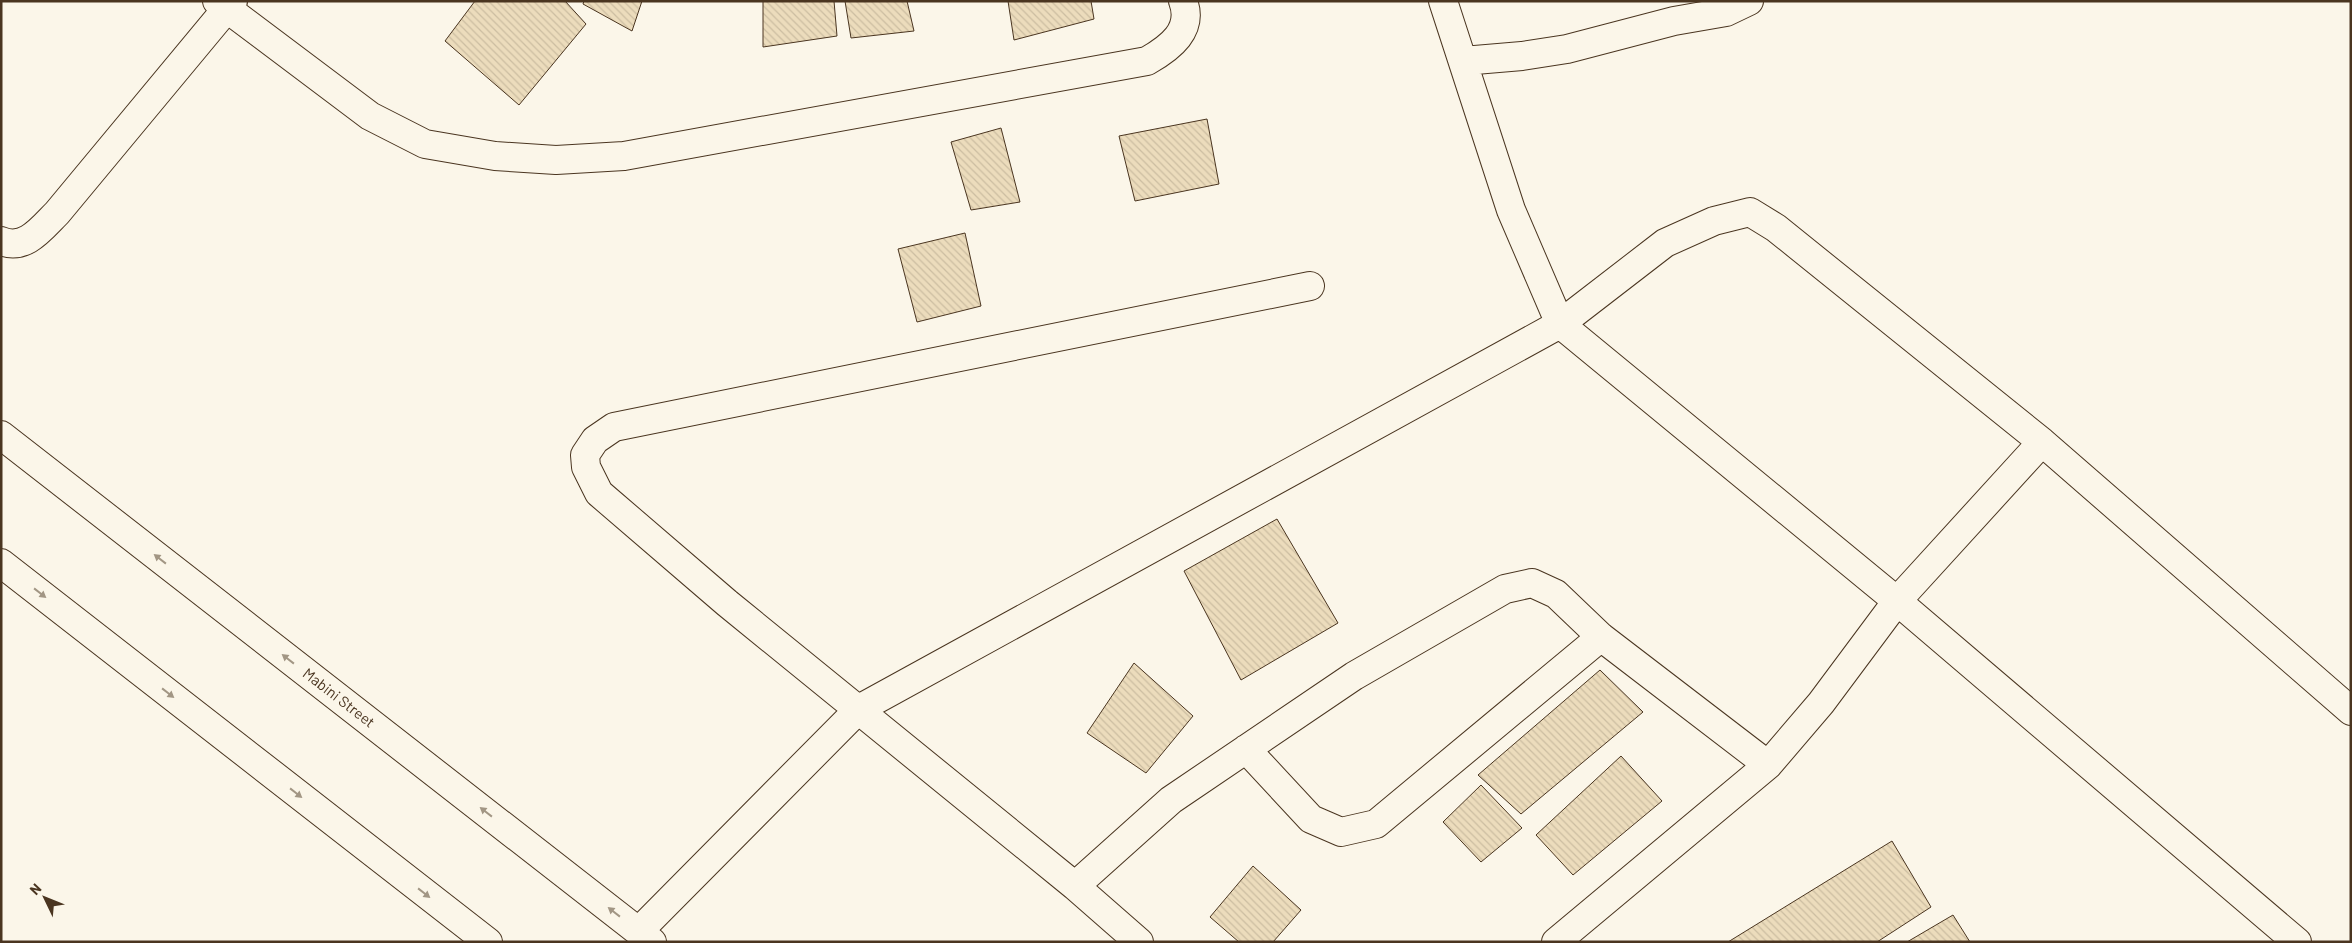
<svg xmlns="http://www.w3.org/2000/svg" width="2352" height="943" font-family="Barlow,sans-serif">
	<defs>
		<pattern id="building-back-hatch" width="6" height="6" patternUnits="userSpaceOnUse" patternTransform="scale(1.25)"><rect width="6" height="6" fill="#ecdcbc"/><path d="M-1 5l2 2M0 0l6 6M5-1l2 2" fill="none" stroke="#ccbda1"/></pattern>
	</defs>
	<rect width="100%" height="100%" fill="#fbf6e9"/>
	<path fill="url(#building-back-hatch)" stroke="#4a3520" d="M475,1H565L586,24L519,105L445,41Z
		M584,1H642L632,31L583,4Z
		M763,1H834L837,36L763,47Z
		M845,1H907L914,31L851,38Z
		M1008,1H1091L1094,19L1014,40Z
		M1207,119L1219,184L1135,201L1119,136Z
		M1001,128L1020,202L971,210L951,142Z
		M965,233L981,306L917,322L898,249Z
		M1277,519L1338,623L1241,680L1184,571Z
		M1134,663L1193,716L1146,773L1087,733Z
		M1600,670L1643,712L1521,814L1478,775Z
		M1621,756L1662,801L1573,875L1536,835Z
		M1481,785L1522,828L1481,862L1443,822Z
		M1892,841L1931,907L1877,942H1728Z
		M1253,866L1301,910L1273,942H1239L1210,917Z
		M1953,915L1970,942H1907Z"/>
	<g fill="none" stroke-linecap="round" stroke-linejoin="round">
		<defs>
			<path id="minor" d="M217,1L370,116L425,144L495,156L556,160L624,156L1147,61C1170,48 1194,30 1183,1
				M1443,1L1511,210L1560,324L1897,601L2297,942
				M1463,61L1522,56L1567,49L1674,21L1726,12L1749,1
				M1,241C25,251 41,229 57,213L233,1
				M1246,749L1311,819L1341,832L1376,824L1601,637
				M1768,765L1821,703L1897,601L2042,442
				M1075,886L1171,800L1354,676L1505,589L1532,583L1556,594L1601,637L1768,765L1556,942
				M639,931L859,709L1560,324L1665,243L1714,221L1750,212L1776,228L2042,442L2351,711
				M1139,942L1075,886L727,603L599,493L586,467L585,455L595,440L614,427L1310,286"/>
			<g id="major">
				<path id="s1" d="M1,435L652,942"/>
				<path d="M1,563L488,942"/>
			</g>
		</defs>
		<use href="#minor" stroke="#4a3520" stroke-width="30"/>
		<use href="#major" stroke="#4a3520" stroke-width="30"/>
		<use href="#minor" stroke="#fbf6e9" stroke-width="28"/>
		<use href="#major" stroke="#fbf6e9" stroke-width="28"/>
	</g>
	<defs><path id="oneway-solid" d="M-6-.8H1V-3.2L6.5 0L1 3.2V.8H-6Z" transform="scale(1.25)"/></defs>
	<g fill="#a29684">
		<use href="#oneway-solid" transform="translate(160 559) rotate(-142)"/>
		<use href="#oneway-solid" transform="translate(40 593) rotate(38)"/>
		<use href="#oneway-solid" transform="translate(288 659) rotate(-142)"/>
		<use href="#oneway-solid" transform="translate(168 693) rotate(38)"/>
		<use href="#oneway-solid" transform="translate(296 793) rotate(38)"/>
		<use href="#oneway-solid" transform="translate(486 812) rotate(-142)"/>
		<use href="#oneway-solid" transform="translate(424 893) rotate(38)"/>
		<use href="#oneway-solid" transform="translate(614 912) rotate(-142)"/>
	</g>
	<g text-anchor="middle" stroke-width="4" stroke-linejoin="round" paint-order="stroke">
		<g font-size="15" fill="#4a3520" stroke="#fbf6e9">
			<text dy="5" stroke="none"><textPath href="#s1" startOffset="428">Mabini Street</textPath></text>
		</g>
	</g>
	<rect width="2352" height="943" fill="none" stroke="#4a3520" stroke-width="5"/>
	<g transform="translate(45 898) rotate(313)" stroke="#fbf6e9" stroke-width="4" paint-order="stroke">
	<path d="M0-4L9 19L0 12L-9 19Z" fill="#4a3520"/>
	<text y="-8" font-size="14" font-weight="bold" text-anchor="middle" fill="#4a3520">N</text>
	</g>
</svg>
